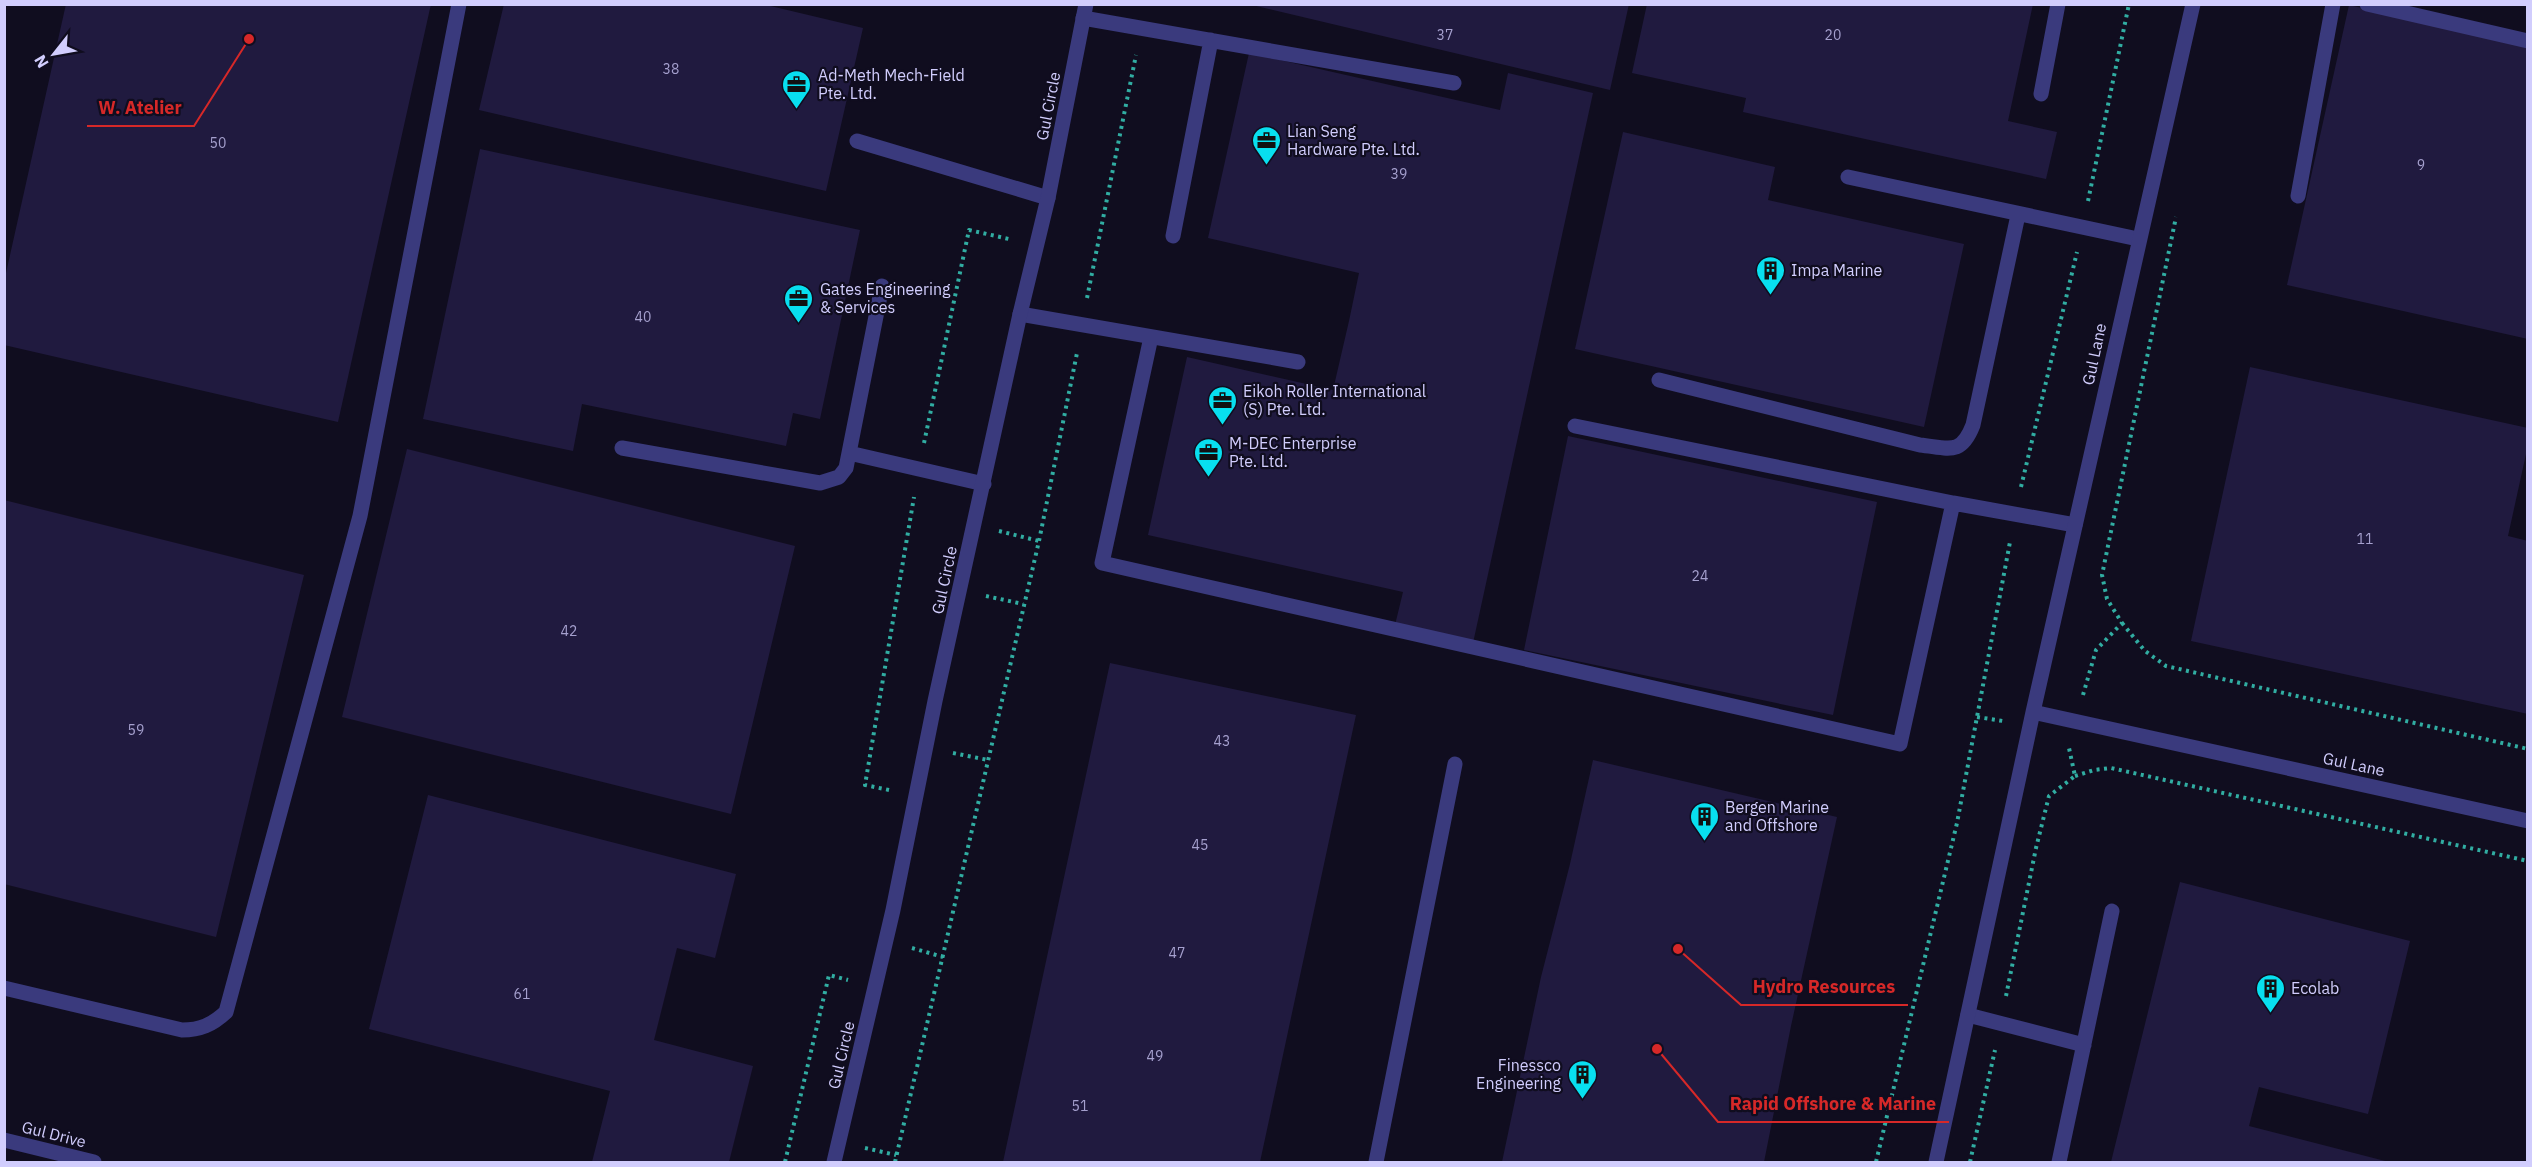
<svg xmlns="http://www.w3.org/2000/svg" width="2532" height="1167" font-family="'IBM Plex Sans',sans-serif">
	<rect width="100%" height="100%" fill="#100d1f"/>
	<path fill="#201a3f" d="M66,4H431L338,422L4,345V282Z
		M504,4H762L863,28L826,191L479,110Z
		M1248,4H1629L1610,90Z
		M1647,4H2033L2008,121L2057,132L2046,179L1743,112L1746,98L1632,73Z
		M2349,5L2528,46V339L2287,285Z
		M1249,53L1500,110L1508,73L1593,93L1473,643L1395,625L1403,592L1148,535L1187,357L1333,390L1349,321L1359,273L1208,238Z
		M1623,132L1775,167L1768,200L1964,244L1924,427L1575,349Z
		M480,149L860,230L820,419L793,413L786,446L582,404L573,451L423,419Z
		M2250,367L2528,428V445L2508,536L2528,541V714L2191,641Z
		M1568,436L1877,502L1833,715L1524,650Z
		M407,449L795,546L731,814L342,717Z
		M4,500L304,575L216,937L4,884Z
		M1110,663L1356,715L1260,1162H1003Z
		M1593,760L1837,817L1791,1026L1764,1162H1502L1541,977L1570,864Z
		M428,795L736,874L715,958L677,948L654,1040L753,1066L729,1162H592L610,1091L369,1029Z
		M2180,882L2410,941L2368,1114L2259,1087L2249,1126L2389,1162H2111Z"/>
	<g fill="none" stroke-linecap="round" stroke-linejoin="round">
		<path stroke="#31ada2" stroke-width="4" stroke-dasharray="3 4.5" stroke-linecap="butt" d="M2088,201L2129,4
			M1087,298L1136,55
			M924,443L969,230L1009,239
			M2021,487L2077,252
			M999,531L1039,541
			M986,596L1023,604
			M2122,623L2145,651L2166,666L2528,749
			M2083,695L2096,650L2122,623L2107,599L2102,575L2176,217
			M1977,717L2003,721
			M953,753L988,760
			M2075,776L2094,770L2111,768L2528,861
			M889,790L865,785L914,497
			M912,948L943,957
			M2006,996L2036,848L2049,796L2075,776L2069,748
			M865,1148L896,1155
			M785,1162L829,975L848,980
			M895,1162L1039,541L1077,353
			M1876,1162L1957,823L2010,542
			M1970,1162L1995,1050"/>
		<path stroke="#3a3a7d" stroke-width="15" d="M2367,4L2528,41
			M1083,18L1454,83
			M2041,94L2058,4
			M857,141L1048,198
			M1848,177L2138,239
			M2298,196L2333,4
			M1173,236L1211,40
			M1020,314L1298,362
			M1151,337L1102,563L1900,744L1953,503
			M1659,380L1920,445C1949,448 1961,456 1973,425L2018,215
			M1575,426L1953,503L2075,525
			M622,448L820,483L839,477L846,468L882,286
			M849,453L984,484
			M4,988L182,1030C200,1030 212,1025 226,1012L360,516L459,4
			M1968,1015L2084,1045
			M1376,1162L1455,764
			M2059,1162L2112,911"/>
		<path stroke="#3a3a7d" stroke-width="15" d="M2033,712L2528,821
			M4,1140L94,1162
			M834,1162L893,910L935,701L1020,314L1048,198L1086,4
			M1936,1162L2033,712L2193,4"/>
	</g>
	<defs>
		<symbol id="office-pin" viewBox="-11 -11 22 30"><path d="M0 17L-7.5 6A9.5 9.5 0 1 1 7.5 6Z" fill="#08dfef" stroke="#100d1f"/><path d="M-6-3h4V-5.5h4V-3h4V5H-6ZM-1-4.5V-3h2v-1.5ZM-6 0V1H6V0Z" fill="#111"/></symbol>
		<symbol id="building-pin" viewBox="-11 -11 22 30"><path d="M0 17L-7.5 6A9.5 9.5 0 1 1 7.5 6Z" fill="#08dfef" stroke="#100d1f"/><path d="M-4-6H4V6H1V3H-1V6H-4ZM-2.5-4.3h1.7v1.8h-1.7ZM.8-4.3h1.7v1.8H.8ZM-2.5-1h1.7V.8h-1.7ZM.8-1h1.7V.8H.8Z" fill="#111"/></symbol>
	</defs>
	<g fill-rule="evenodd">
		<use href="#office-pin" x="780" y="68" width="33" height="45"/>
		<use href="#office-pin" x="1250" y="124" width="33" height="45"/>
		<use href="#building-pin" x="1754" y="254" width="33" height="45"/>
		<use href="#office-pin" x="782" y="282" width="33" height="45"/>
		<use href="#office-pin" x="1206" y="384" width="33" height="45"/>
		<use href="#office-pin" x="1192" y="436" width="33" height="45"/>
		<use href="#building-pin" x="1688" y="800" width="33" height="45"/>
		<use href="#building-pin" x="2254" y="972" width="33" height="45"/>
		<use href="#building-pin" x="1566" y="1058" width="33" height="45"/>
	</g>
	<g text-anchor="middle" stroke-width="4.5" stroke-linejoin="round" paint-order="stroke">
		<g font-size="14" fill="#a5a0ce">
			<text x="1445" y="40">37</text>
			<text x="1833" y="40">20</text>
			<text x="671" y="74">38</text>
			<text x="218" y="148">50</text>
			<text x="2421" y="170">9</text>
			<text x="1399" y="179">39</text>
			<text x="643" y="322">40</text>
			<text x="2365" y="544">11</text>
			<text x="1700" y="581">24</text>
			<text x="569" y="636">42</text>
			<text x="136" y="735">59</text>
			<text x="1222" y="746">43</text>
			<text x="1200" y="850">45</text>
			<text x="1177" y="958">47</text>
			<text x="522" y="999">61</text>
			<text x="1155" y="1061">49</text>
			<text x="1080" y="1111">51</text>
		</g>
		<g font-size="16" fill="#d1cdfd" stroke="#100d1f" text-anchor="start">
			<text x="818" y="81">Ad-Meth Mech-Field<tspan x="818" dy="18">Pte. Ltd.</tspan></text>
			<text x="1287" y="137">Lian Seng<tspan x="1287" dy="18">Hardware Pte. Ltd.</tspan></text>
			<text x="1791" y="276">Impa Marine</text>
			<text x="820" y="295">Gates Engineering<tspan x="820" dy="18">&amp; Services</tspan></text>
			<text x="1243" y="397">Eikoh Roller International<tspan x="1243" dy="18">(S) Pte. Ltd.</tspan></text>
			<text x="1229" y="449">M-DEC Enterprise<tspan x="1229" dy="18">Pte. Ltd.</tspan></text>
			<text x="1725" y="813">Bergen Marine<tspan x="1725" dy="18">and Offshore</tspan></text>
			<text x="2291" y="994">Ecolab</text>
			<text x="1561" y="1071" text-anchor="end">Finessco<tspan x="1561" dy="18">Engineering</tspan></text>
		</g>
		<g font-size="16" fill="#d1cdfd" stroke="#100d1f">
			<text transform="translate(1048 106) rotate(-79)" y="6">Gul Circle</text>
			<text transform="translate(2094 354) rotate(-78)" y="6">Gul Lane</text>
			<text transform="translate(944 580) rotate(-78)" y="6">Gul Circle</text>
			<text transform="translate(2354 764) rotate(12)" y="6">Gul Lane</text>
			<text transform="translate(841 1055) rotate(-77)" y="6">Gul Circle</text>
			<text transform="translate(54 1134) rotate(14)" y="6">Gul Drive</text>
		</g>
	</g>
	<path fill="none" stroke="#d62828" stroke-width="2" d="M249 39L194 126H87M1678 949L1741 1005H1908M1657 1049L1718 1122H1949"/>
	<g fill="#d62828" stroke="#100d1f" stroke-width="2">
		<circle cx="249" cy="39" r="6"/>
		<circle cx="1678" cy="949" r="6"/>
		<circle cx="1657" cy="1049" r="6"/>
	</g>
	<g font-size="18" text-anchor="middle" font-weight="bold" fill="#d62828" stroke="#100d1f" stroke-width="4.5" stroke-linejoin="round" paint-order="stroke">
		<text x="140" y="114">W. Atelier</text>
		<text x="1824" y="993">Hydro Resources</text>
		<text x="1833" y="1110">Rapid Offshore &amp; Marine</text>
	</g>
	<rect width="2532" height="1167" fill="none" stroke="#d1cdfd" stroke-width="12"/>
	<g transform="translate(54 54) rotate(239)" stroke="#100d1f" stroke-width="4.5" paint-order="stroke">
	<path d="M0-4.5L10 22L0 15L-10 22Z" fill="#d1cdfd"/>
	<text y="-9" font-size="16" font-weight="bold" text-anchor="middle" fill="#d1cdfd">N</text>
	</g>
</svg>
